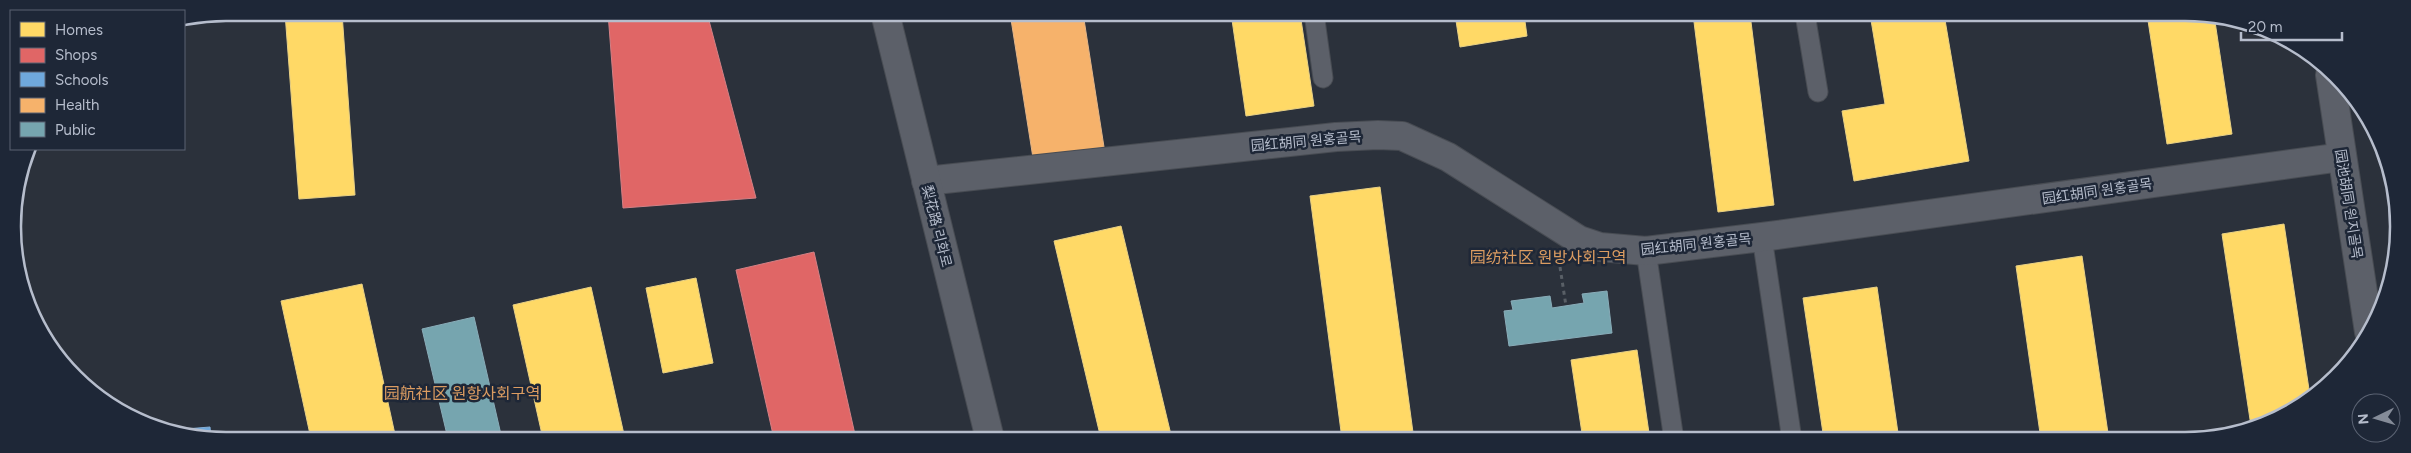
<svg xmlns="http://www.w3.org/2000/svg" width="2411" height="453" font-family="Figtree,'Noto Sans SC','Noto Sans KR',sans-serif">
	<rect width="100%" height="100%" fill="#2b313b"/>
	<path fill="#ffd966" stroke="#e9d185" d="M285,13H342L355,195L299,199Z
		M623,13H691L708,199L640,205Z
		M1231,13H1300L1314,106L1246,116Z
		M1455,14H1524L1527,36L1460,47Z
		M1693,14H1750L1774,205L1718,212Z
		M1870,14H1944L1969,161L1854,181L1842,111L1885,104Z
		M2147,14L2214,15L2232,134L2167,144Z
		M1380,187L1414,440L1342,439L1310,196Z
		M2284,224L2310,396L2279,419L2251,426L2222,234Z
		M1121,226L1172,439H1101L1054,241Z
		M2082,256L2109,440H2041L2016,266Z
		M696,278L713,363L663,373L646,288Z
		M362,284L396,439H311L281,301Z
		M591,287L625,439H543L513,305Z
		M1877,287L1899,440H1824L1803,298Z
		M1637,350L1650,440H1583L1571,360Z"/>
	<path fill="#e06666" stroke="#d38085" d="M608,13H707L756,198L623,208Z
		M814,252L856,439H774L736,270Z"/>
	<path fill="#6fa8dc" stroke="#84aed7" d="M210,427L211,439H199L173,430Z"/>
	<path fill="#f6b26b" stroke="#e3b588" d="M1010,13H1083L1104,147L1033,158Z"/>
	<path fill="#76a5af" stroke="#89acb8" d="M1607,291L1612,333L1509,346L1504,311L1513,310L1511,301L1550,296L1552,308L1584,303L1582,294Z
		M474,317L502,439H448L422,329Z"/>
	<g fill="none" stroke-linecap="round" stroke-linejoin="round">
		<defs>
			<path id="service" d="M1314,13L1323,78
				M1805,14L1818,92
				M1762,237L1792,440
				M1646,251L1674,440"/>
			<path id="minor" d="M2330,75L2369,332
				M926,181L1336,137L1378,135L1402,136L1448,157L1579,240L1600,247L1646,251L1762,237L2342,157"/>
			<path id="tertiary" d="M885,13L990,439"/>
		</defs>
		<use href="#service" stroke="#484c53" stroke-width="21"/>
		<use href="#minor" stroke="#484c53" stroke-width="30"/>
		<use href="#tertiary" stroke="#484c53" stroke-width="30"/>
		<path stroke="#595f66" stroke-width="3" stroke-dasharray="4 4" stroke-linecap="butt" d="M1560,267L1566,306"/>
		<use href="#service" stroke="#5c6069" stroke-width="19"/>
		<use href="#minor" stroke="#5c6069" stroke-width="28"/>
		<use href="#tertiary" stroke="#5c6069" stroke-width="28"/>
	</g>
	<g text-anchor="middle" stroke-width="5" stroke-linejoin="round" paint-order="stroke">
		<g font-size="14" fill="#b6bdcc" stroke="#1e2737">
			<text transform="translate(1306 141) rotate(-5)" y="5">园红胡同 원홍골목</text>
			<text transform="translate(2097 191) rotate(-8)" y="5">园红胡同 원홍골목</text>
			<text transform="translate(2349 204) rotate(81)" y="5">园池胡同 원지골목</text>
			<text transform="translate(937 226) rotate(76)" y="5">梨花路 리화로</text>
			<text transform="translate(1696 244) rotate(-6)" y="5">园红胡同 원홍골목</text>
		</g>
		<g font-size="16" fill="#db9c61" stroke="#1e2737">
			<text x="1548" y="263">园纺社区 원방사회구역</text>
			<text x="462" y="399">园航社区 원항사회구역</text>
		</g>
	</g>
	<path d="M0 0H2411V453H0ZM226 21H2185A205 205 0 0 1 2390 226V227A205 205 0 0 1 2185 432H226A205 205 0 0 1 21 227V226A205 205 0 0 1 226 21Z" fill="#1e2737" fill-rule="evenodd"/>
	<path fill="none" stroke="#b6bdcc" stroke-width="2.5" d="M226 21H2185A205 205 0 0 1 2390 226V227A205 205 0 0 1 2185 432H226A205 205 0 0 1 21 227V226A205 205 0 0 1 226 21Z"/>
	<rect x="10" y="10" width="175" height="140" fill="#1e2737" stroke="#5b6373"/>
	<rect x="20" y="22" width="25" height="15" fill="#ffd966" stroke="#5b6373"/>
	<text x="55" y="35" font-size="15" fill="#b6bdcc">Homes</text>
	<rect x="20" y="48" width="25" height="15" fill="#e06666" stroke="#5b6373"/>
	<text x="55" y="60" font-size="15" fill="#b6bdcc">Shops</text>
	<rect x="20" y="72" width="25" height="15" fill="#6fa8dc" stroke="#5b6373"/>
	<text x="55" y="85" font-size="15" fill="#b6bdcc">Schools</text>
	<rect x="20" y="98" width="25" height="15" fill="#f6b26b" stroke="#5b6373"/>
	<text x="55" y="110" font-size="15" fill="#b6bdcc">Health</text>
	<rect x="20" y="122" width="25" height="15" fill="#76a5af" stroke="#5b6373"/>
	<text x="55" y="135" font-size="15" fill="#b6bdcc">Public</text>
	<g transform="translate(2376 418) rotate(265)"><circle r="24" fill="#1e2737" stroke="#5b6373"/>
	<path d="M0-4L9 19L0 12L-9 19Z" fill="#858c99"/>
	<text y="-8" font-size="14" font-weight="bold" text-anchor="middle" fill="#b6bdcc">N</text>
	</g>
	<path d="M2241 32v8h101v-8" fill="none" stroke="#b6bdcc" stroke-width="2.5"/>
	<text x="2248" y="32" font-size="15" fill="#b6bdcc" stroke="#1e2737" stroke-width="4" paint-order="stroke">20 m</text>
</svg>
